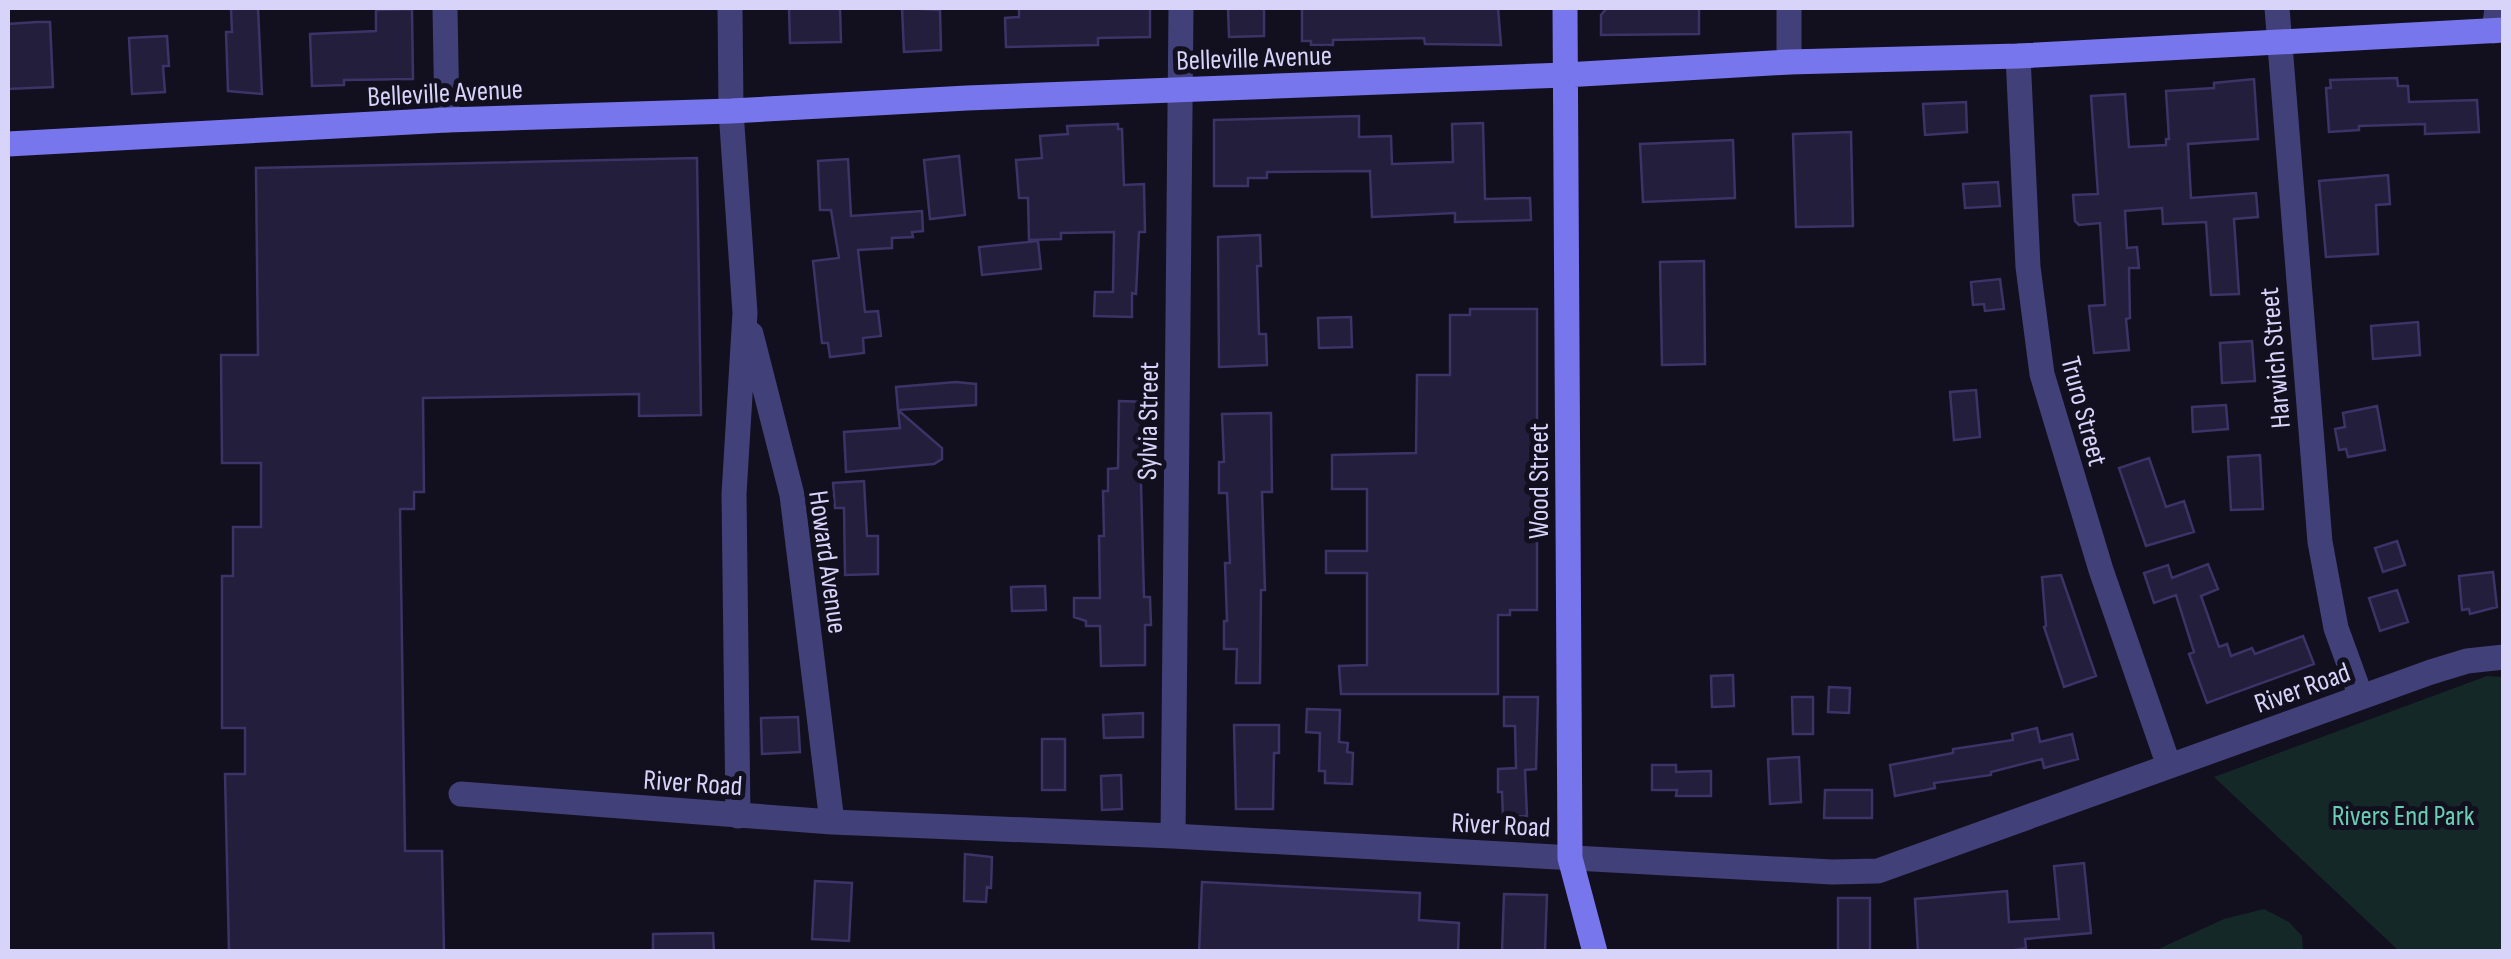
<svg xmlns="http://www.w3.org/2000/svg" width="2511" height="959" font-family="'Sofia Sans Condensed',sans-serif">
	<rect width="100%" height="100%" fill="#120f1f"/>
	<path fill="#132827" d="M2487,676L2503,677V951H2399L2214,777Z
		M2264,909L2289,922L2302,936L2303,951H2154L2224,919Z"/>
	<path fill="#241e3d" stroke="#3c3366" stroke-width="2.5" d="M258,8L262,94L228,91L226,32H232L231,9Z
		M789,8H840L841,42L790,43Z
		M902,8L940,10L941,50L904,52Z
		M1019,8H1150V37L1098,38V45L1006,47L1005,18L1019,17Z
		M1228,8H1264V36L1229,37Z
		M1302,8H1498L1501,45L1425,44L1424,38L1333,40V45H1311V41H1302Z
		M1607,8H1699V34L1601,35V15Z
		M412,9L413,79L344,80V85L312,86L310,34L376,31V10Z
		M37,22H50L53,87L8,89V24Z
		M167,36L169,66H163L165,92L132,94L129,38Z
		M2397,78L2398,86H2408L2409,102L2477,100L2479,132L2425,134V124L2359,126V130L2329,132L2326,88H2331L2330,80Z
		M2254,79L2258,139L2188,144L2191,198L2256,193L2258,217L2234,219L2239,294L2211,295L2206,222L2163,224L2162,208L2125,211L2127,248L2137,247L2139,268H2129L2130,318L2126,319L2129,350L2094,353L2089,306L2105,305L2100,223L2079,225L2075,221L2073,195L2098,194L2091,96L2125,94L2129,147L2166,145V139H2169L2166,91L2214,88V83Z
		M1966,102L1967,132L1925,135L1923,104Z
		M1359,116V137L1391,136L1392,164L1453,162L1452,124L1483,123L1485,199L1530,198L1531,220L1455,222V213L1372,217L1370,171L1267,172V178H1248V186H1214V120Z
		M1118,124V129H1122L1124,185L1144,184L1145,232H1139L1136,294L1132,293V317L1094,316L1095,292H1113L1114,232L1061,233V239L1029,240L1028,198H1019L1016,160L1042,158L1040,136L1068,134L1067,126Z
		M1851,132L1853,226L1796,227L1793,134Z
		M1733,140L1735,198L1643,202L1640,144Z
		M959,156L965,215L930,219L924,160Z
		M697,158L701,415L639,416V394L423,398L424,492H414V509H400L405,851H442L444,952H229L225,774H245V728H222V576H233V527H261V463H222L221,355H258L256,168Z
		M848,159L851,216L922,211L923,231L912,232L913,237L892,238V248L858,250L865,312L878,311L881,336L863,338L864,353L830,357L828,343H822L813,261L839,258L831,210H820L818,161Z
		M2388,175L2390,204L2376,205L2378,254L2326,257L2319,181Z
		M1998,182L2000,206L1965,208L1963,184Z
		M1260,235L1261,266H1257L1259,334H1266L1267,365L1219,367L1218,237Z
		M1038,241L1041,269L982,275L979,247Z
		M1704,261L1705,364L1662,365L1660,262Z
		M2000,279L2004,309L1985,311L1984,304L1973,305L1971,282Z
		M1470,309H1537V610H1510V615H1498V694H1341L1339,666L1367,665V573H1326V551H1367V489H1332V455L1416,453L1417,375H1450V315H1470Z
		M1351,317L1352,347L1319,348L1318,318Z
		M2418,322L2420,355L2373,359L2371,326Z
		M2252,341L2255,381L2222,383L2220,343Z
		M956,382L976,384V405L898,410L896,387Z
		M1976,390L1980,437L1954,440L1950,392Z
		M1119,401L1148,402V412H1156L1155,432H1148V445H1140L1144,597H1150L1151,625H1145V665L1101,666L1100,626H1086V621L1074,617V598H1100L1099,536H1104L1103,491H1108V469L1118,468Z
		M2226,405L2228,429L2193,432L2192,407Z
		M2377,406L2385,450L2348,457L2346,449L2339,450L2335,429L2345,427L2343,413Z
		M898,410L942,448V459L934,464L846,472L844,432L900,428Z
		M1271,413L1272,492H1262L1265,590H1261L1260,683H1236L1237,649H1224V621H1227L1225,563H1230L1227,493H1219V462H1224L1222,414Z
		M2260,455L2263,509L2231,510L2228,457Z
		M2149,458L2166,507L2184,501L2194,532L2146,546L2119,468Z
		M864,481L867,536H878V574L845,575L844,508H835L833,483Z
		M2397,541L2405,565L2383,572L2375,548Z
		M2208,564L2218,589L2201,596L2219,647L2227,644L2231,656L2252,648L2255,654L2303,636L2314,664L2207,703L2189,654L2194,652L2176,595L2154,603L2144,573L2168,565L2172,578Z
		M2493,572L2497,607L2470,614L2469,609L2462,610L2459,576Z
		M2061,575L2096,676L2064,687L2044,627L2046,626L2042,577Z
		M1045,586L1046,610L1012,611L1011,587Z
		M2397,590L2408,622L2380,631L2369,598Z
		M1733,675L1734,706L1712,707L1711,676Z
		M1829,687L1850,688L1849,713L1828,712Z
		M1504,697H1538L1536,769L1525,770L1527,816L1503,817L1502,792H1498V769L1516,768L1515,726H1504Z
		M1792,697H1813V734H1793Z
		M1307,709L1340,710L1339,742L1348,743L1347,752L1353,753L1352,784L1325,783V771H1319L1320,733L1306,732Z
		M1143,713V737L1104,738L1103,715Z
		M798,717L800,752L762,754L761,718Z
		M1234,725H1279V753H1274L1273,809H1236Z
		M2037,728L2040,742L2072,734L2078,759L2044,768L2042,759L1991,772V775L1934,783L1935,788L1895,796L1890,765L1953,753V749L2013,740L2012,734Z
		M1042,739H1065V790H1042Z
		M1799,757L1801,802L1770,804L1768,759Z
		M1652,765H1676V772L1711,771V796H1676L1677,790H1652Z
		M1121,775L1122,809L1102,810L1101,776Z
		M1825,790H1872V818H1824Z
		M965,854L992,857L991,888L987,887L986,902L964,901Z
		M2084,863L2091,933L2025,939L2026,948L2004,952H1918L1915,899L2007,891L2009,922L2059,919L2054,866Z
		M815,881L852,883L849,941L812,939Z
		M1202,882L1420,893L1419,920L1459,923L1458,952H1199Z
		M1504,894L1547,895L1545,952H1502Z
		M1838,898H1870V952H1838Z
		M713,933L714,952H653V934Z"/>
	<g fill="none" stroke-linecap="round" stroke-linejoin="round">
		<path stroke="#424078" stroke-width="25" d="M445,8L447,120
			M730,8L731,111L745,313L734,494L738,816
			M2277,8L2320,542L2336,628L2361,697
			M2494,31L2497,8
			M2018,56L2028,267L2042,374L2101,570L2169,766
			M1789,62V8
			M751,334L792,495L832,822
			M461,794L832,822L1173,836L1832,872L1878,871L2431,672L2467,661L2504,657
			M1173,836L1181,8"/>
		<path stroke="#7876ed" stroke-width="25" d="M1565,8L1570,858L1595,952
			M8,144L447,120L731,111L967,98L1565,75L1789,62L2018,56L2504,30"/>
	</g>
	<g text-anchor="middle" stroke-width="10" stroke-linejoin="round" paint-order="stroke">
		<g font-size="28" fill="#d7d3f9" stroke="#120f1f">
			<text transform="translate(1254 57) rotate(-2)" y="10">Belleville Avenue</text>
			<text transform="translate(445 92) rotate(-3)" y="10">Belleville Avenue</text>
			<text transform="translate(2274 358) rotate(-95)" y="10">Harwich Street</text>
			<text transform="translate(2085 411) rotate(75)" y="10">Truro Street</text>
			<text transform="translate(1147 421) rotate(-89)" y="10">Sylvia Street</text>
			<text transform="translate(1538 481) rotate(-90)" y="10">Wood Street</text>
			<text transform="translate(829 562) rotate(82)" y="10">Howard Avenue</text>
			<text transform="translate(2302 687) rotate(-20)" y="10">River Road</text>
			<text transform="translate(693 782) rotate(4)" y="10">River Road</text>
			<text transform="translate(1501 824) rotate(3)" y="10">River Road</text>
		</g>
		<g font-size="28" fill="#69cfb4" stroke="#120f1f">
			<text x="2403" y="825">Rivers End Park</text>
		</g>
	</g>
	<rect width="2511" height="959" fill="none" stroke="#d7d3f9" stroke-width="20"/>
</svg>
